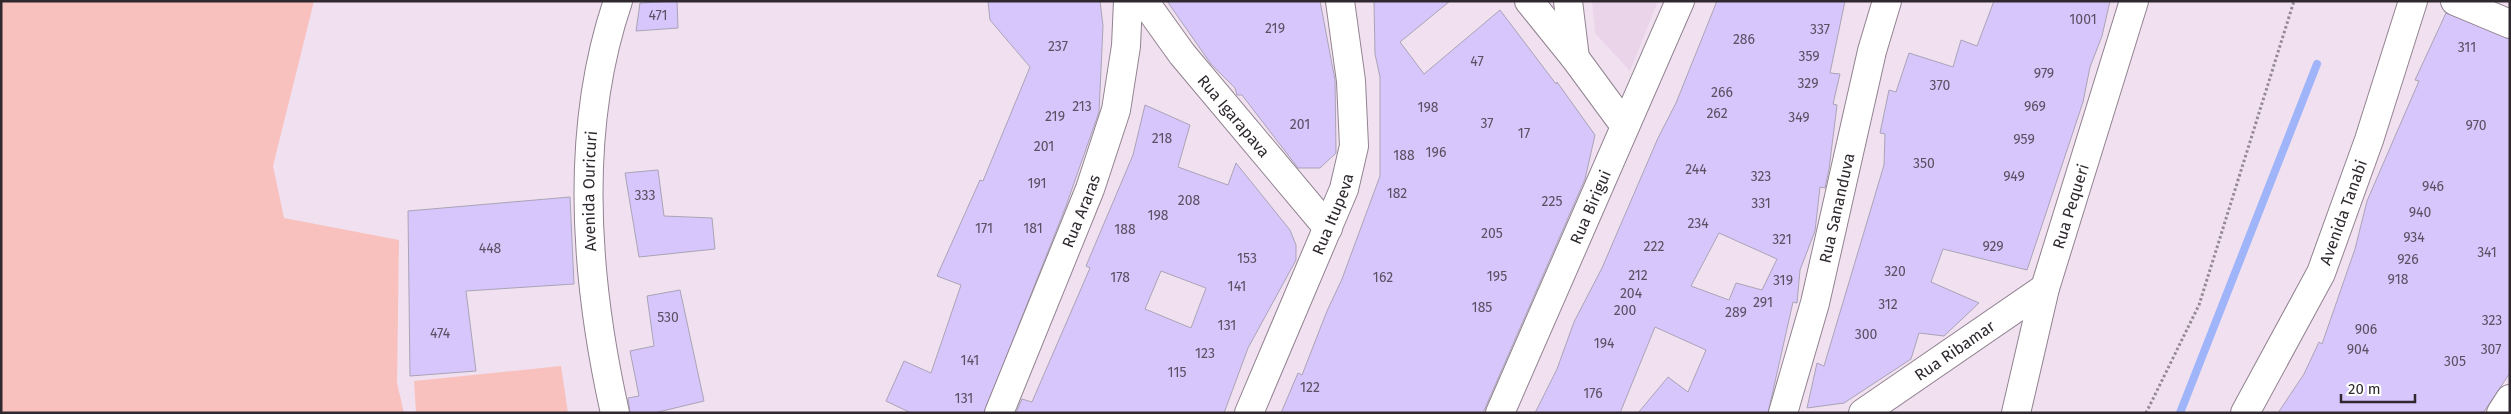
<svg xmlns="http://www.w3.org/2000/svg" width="2511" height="414" font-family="'Fira Sans',sans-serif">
	<rect width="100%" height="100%" fill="#f0e0f0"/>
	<path fill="#ead4e9" d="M1592,1H1658L1630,71L1595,33Z"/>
	<path fill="#f9c1bd" d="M1,1H314L273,166L284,218L399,240L397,383L404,413H1Z
		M561,366L568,413H416L414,381Z"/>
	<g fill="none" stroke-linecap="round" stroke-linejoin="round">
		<path stroke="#a0b4f9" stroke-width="8" d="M2180,413L2317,64"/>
	</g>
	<path fill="#d7c6fc" stroke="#a9a4b6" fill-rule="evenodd" d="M677,1L678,28L636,31L640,3Z
		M988,1H1100L1103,26L1099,112L1066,206L984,413H911L886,401L904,361L931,373L961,285L937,276L980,180L983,181L1030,67L990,20Z
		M1167,1H1320L1335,80L1336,153L1320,168H1298L1242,95H1237L1235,88L1211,64Z
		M1374,1H1450L1400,42L1424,74L1500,10L1556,84L1557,82L1595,135L1585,179L1483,413H1281L1298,373L1302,375L1327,311L1342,279L1380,176V77L1375,54Z
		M1717,1H1845L1830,73L1840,74L1833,104L1837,105L1829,169L1825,188L1820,187L1815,231L1800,270L1797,303L1793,302L1768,413H1638L1668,377L1688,392L1706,350L1655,327L1620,413H1535L1557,369L1574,322L1602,268L1658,138L1676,103ZM1719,233L1777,259L1762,290L1736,283L1729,300L1691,286Z
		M1994,1H2110L2102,36L2090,67L2083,102L2027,270L1943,249L1931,282L1979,303L1944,336L1919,333L1911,359L1844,403L1807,408L1817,363L1824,366L1884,165L1885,134L1880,133L1889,90L1896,92L1909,53L1953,67L1961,40L1977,46Z
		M2446,13L2510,39V373L2483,413H2278L2304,374L2319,342L2322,344L2355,249L2367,201L2419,81L2415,80Z
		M1145,105L1190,125L1178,167L1228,185L1236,163L1290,230L1296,245V260L1248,348L1224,413H1016L1022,399L1032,402L1090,268L1086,266L1133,155ZM1161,271L1206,288L1191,328L1145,309Z
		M658,170L664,216L712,218L715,249L639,257L625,173Z
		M570,197L574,284L466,291L476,371L410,376L408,211Z
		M680,290L704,401L654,413H630L628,398L639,396L630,351L654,346L647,296Z"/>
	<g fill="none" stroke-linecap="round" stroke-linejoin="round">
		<defs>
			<g id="minor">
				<path id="s1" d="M1144,1L1182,54L1328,228"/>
				<path d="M1529,1L1575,58L1625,126"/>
				<path d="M1568,1L1575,58"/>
				<path id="s2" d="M615,413C585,279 573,133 618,1"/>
				<path id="s3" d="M999,413L1090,189L1116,110L1126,46L1128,1"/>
				<path id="s4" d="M1249,413L1344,189L1354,146L1351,81L1340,1"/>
				<path id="s5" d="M1500,413L1680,1"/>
				<path id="s6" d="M1783,413L1815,303L1872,51L1887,1"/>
				<path id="s7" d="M1863,413L2045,288"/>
				<path id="s8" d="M2016,413L2045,288L2134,1"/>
				<path d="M2501,413L2510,399"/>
			</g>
			<g id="tertiary">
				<path d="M2455,1L2510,24"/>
				<path id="s9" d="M2245,413L2321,273L2369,140L2413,1"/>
			</g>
		</defs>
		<use href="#minor" stroke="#928391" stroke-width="30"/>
		<use href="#tertiary" stroke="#928391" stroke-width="30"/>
		<path stroke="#958995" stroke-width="3" stroke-dasharray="2.5 2.5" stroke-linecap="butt" d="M2146,413L2199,305L2294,1"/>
		<use href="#minor" stroke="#fff" stroke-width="28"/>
		<use href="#tertiary" stroke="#fff" stroke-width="28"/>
	</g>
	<g text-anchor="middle" stroke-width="4" stroke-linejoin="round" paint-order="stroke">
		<g font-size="14" fill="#595062">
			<text x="658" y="20">471</text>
			<text x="2083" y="24">1001</text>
			<text x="1275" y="33">219</text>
			<text x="1820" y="34">337</text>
			<text x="1744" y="44">286</text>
			<text x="1058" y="51">237</text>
			<text x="2467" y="52">311</text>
			<text x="1809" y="61">359</text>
			<text x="1477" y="66">47</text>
			<text x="2044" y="78">979</text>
			<text x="1808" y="88">329</text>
			<text x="1940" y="90">370</text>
			<text x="1722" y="97">266</text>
			<text x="1082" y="111">213</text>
			<text x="2035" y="111">969</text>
			<text x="1428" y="112">198</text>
			<text x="1717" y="118">262</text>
			<text x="1055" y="121">219</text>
			<text x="1799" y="122">349</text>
			<text x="1487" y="128">37</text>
			<text x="1300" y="129">201</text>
			<text x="2476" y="130">970</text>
			<text x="1524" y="138">17</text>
			<text x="1162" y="143">218</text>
			<text x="2024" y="144">959</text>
			<text x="1044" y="151">201</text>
			<text x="1436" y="157">196</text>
			<text x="1404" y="160">188</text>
			<text x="1924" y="168">350</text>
			<text x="1696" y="174">244</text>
			<text x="1761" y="181">323</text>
			<text x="2014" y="181">949</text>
			<text x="1037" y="188">191</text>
			<text x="2433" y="191">946</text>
			<text x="1397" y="198">182</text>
			<text x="645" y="200">333</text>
			<text x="1189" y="205">208</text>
			<text x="1552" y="206">225</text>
			<text x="1761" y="208">331</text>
			<text x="2420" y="217">940</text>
			<text x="1158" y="220">198</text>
			<text x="1698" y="228">234</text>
			<text x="984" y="233">171</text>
			<text x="1033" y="233">181</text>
			<text x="1125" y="234">188</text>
			<text x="1492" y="238">205</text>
			<text x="2414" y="242">934</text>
			<text x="1782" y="244">321</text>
			<text x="1654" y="251">222</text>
			<text x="1993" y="251">929</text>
			<text x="490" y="253">448</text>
			<text x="2487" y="257">341</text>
			<text x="1247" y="263">153</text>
			<text x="2408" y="264">926</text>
			<text x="1895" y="276">320</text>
			<text x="1638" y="280">212</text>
			<text x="1497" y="281">195</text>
			<text x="1120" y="282">178</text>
			<text x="1383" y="282">162</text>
			<text x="2398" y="284">918</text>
			<text x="1783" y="285">319</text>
			<text x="1237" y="291">141</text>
			<text x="1631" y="298">204</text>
			<text x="1763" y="307">291</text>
			<text x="1888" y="309">312</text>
			<text x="1482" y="312">185</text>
			<text x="1625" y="315">200</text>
			<text x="1736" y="317">289</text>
			<text x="668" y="322">530</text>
			<text x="2492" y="325">323</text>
			<text x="1227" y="330">131</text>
			<text x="2366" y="334">906</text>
			<text x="440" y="338">474</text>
			<text x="1866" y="339">300</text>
			<text x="1604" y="348">194</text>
			<text x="2358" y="354">904</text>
			<text x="2491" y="354">307</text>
			<text x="1205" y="358">123</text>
			<text x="970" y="365">141</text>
			<text x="2455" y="366">305</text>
			<text x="1177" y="377">115</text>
			<text x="1310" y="392">122</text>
			<text x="1593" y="398">176</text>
			<text x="964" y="403">131</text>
		</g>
		<g font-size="16" fill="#2f292f" stroke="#fff">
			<text dy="6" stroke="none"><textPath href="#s1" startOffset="146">Rua Igarapava</textPath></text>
			<text dy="6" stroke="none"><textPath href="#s2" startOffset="224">Avenida Ouricuri</textPath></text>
			<text dy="6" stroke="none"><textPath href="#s8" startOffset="214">Rua Pequeri</textPath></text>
			<text dy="6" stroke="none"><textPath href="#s5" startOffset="225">Rua Birigui</textPath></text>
			<text dy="6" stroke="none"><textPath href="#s6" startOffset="212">Rua Sananduva</textPath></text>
			<text dy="6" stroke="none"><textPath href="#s3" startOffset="218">Rua Araras</textPath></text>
			<text dy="6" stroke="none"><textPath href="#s4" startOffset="216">Rua Itupeva</textPath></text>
			<text dy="6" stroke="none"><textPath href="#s9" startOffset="224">Avenida Tanabi</textPath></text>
			<text dy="6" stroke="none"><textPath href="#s7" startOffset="111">Rua Ribamar</textPath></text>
		</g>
	</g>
	<rect width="2511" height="414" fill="none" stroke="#2f292f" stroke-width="5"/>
	<path d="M2341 394v8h74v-8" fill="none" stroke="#2f292f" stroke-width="2.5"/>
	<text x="2348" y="394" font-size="15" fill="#2f292f" stroke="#ffffff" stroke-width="4" paint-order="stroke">20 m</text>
</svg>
